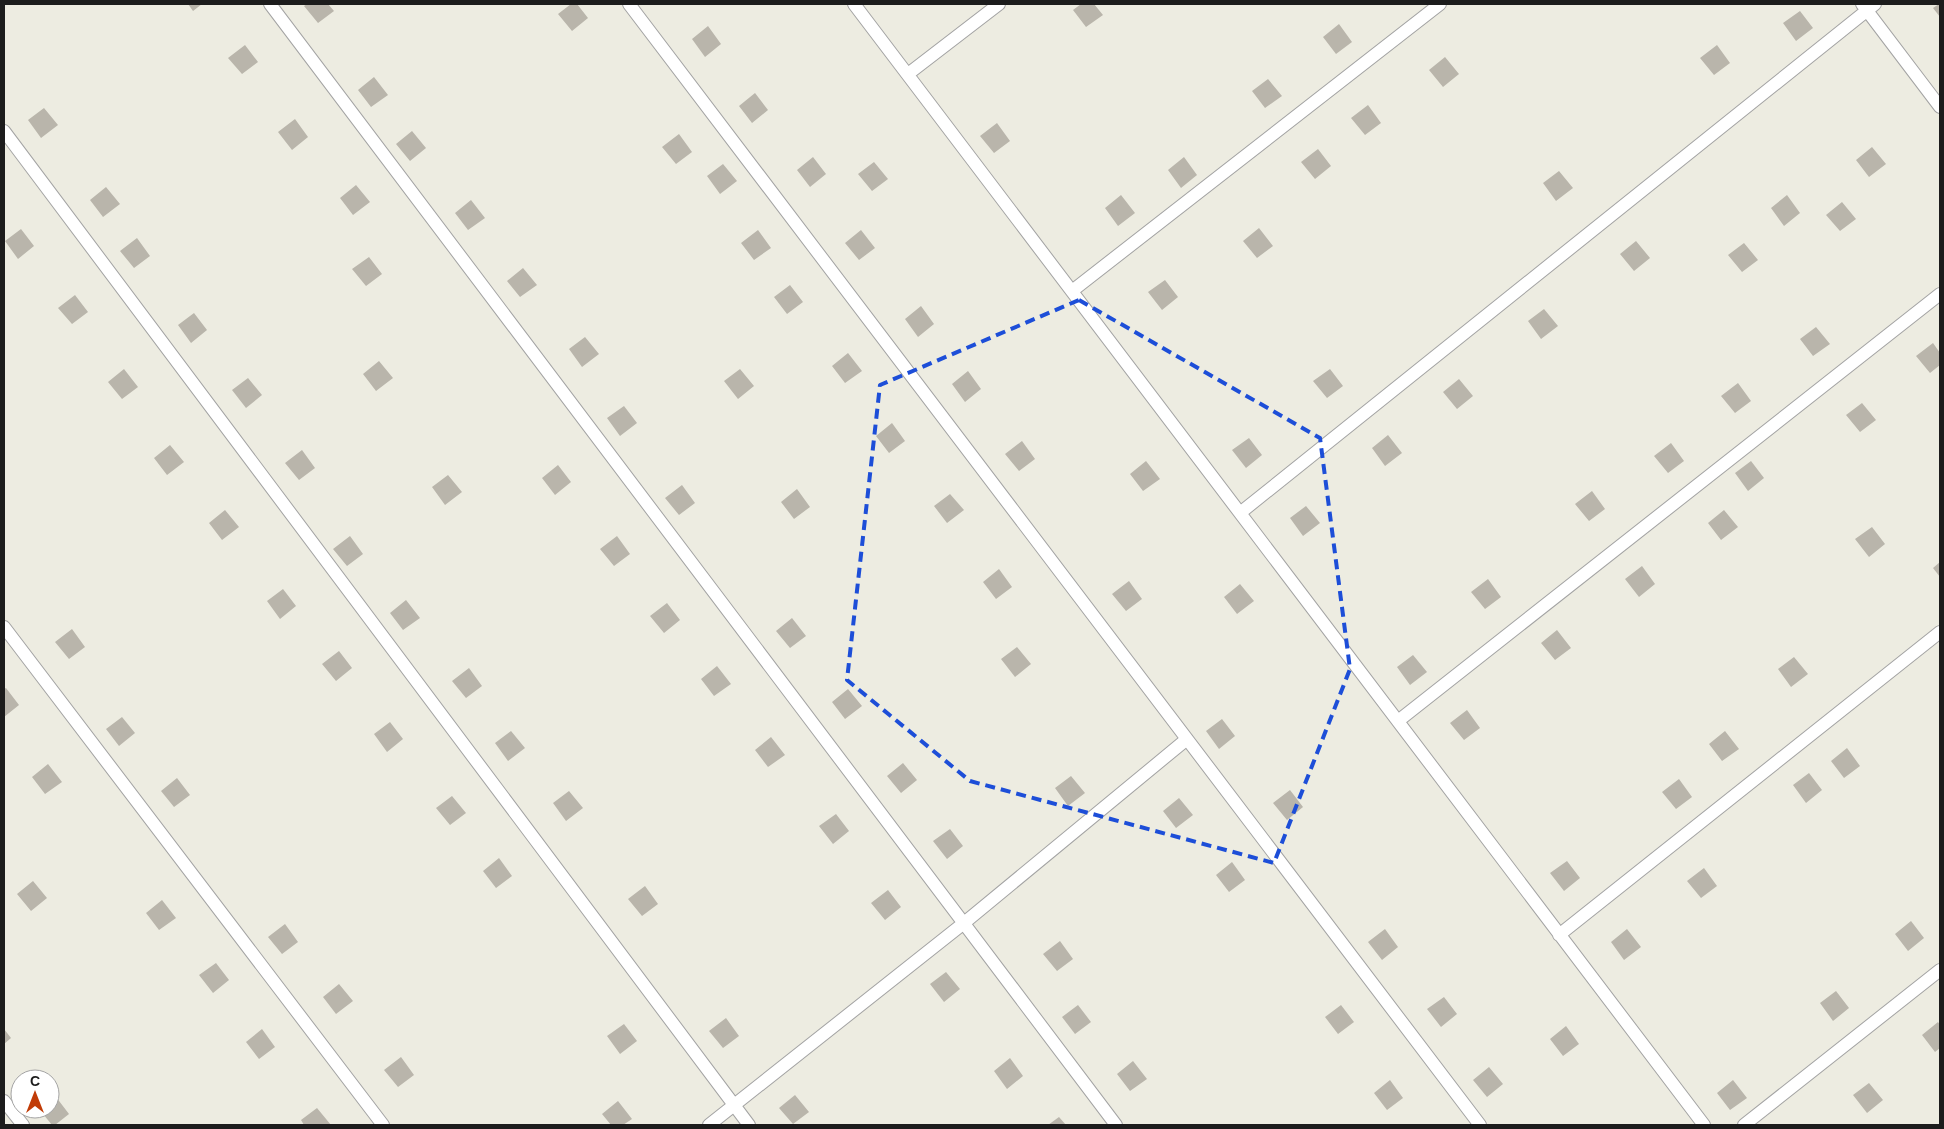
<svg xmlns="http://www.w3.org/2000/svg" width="1944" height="1129" font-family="Arial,sans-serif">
	<rect width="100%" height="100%" fill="#edece1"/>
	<path fill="#b9b5ab" d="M188,4H202L193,11Z
		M307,4H328L334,11L318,23L304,6Z
		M571,4H577L588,18L572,31L558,14Z
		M1081,4H1094L1103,15L1086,27L1073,10Z
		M1939,4H1940V17L1933,8Z
		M1800,11L1813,28L1796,41L1783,23Z
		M1339,24L1352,42L1336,54L1323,37Z
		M708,26L721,44L705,57L692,39Z
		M245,45L258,62L242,74L228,58Z
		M1717,45L1730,63L1714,75L1700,58Z
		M1445,57L1459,74L1443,87L1429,70Z
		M374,77L388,95L371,107L358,90Z
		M1268,79L1282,96L1265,108L1252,91Z
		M755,93L768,110L752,123L739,106Z
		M1368,105L1381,123L1365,135L1351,118Z
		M44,108L58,125L41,138L28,120Z
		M295,119L308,137L292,150L278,132Z
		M997,123L1010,141L994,153L980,136Z
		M412,131L426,148L410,161L396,144Z
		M679,134L692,152L676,164L662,147Z
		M1872,147L1886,164L1869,177L1856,160Z
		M1318,149L1331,166L1315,179L1301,162Z
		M813,157L826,174L810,187L797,170Z
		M1184,157L1197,175L1181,188L1168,170Z
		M874,162L888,179L872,191L858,174Z
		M723,164L737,181L720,194L707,176Z
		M1559,171L1573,188L1556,201L1543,183Z
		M356,185L370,202L353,215L340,198Z
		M106,187L120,204L103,217L90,200Z
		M1121,195L1135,213L1118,226L1105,208Z
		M1787,195L1800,213L1784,226L1771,208Z
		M471,200L485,218L468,230L455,213Z
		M1842,202L1856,219L1840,231L1826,215Z
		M1259,228L1273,246L1257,258L1243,241Z
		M21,229L34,246L18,259L5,241Z
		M758,230L771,248L754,260L741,243Z
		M861,230L875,248L859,260L845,243Z
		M137,238L150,256L134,268L120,251Z
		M1636,241L1650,258L1634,271L1620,254Z
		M1744,243L1758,260L1742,272L1728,255Z
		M369,257L382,274L366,286L352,269Z
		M523,268L537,285L520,297L507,281Z
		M1165,280L1178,297L1162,310L1148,292Z
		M790,285L803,302L787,314L774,297Z
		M75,295L88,312L72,324L58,308Z
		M921,306L934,324L918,337L905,319Z
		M1544,309L1558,326L1541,339L1528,321Z
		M194,313L207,330L191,343L178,325Z
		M1816,327L1830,344L1813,356L1800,339Z
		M585,337L599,354L582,367L569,349Z
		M1933,343L1940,353V365L1930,373L1916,356Z
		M848,353L862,371L845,383L832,366Z
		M379,361L393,378L376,391L363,374Z
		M124,369L138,387L122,399L108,382Z
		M740,369L754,386L738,399L724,381Z
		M1330,369L1343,386L1327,398L1313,381Z
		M968,371L981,389L965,402L952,384Z
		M248,378L262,395L246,408L232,390Z
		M1459,379L1473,396L1457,409L1443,392Z
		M1738,383L1751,401L1735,413L1721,396Z
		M1862,403L1876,420L1860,432L1846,415Z
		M624,406L637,423L620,436L607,418Z
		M892,423L905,441L889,453L876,436Z
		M1388,435L1402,453L1385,466L1372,448Z
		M1249,438L1262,455L1246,468L1232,450Z
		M1022,441L1035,459L1019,471L1005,454Z
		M1671,443L1684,461L1668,473L1654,456Z
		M170,445L184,462L167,475L154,458Z
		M302,450L315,468L299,480L285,463Z
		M1146,461L1160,479L1143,491L1130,474Z
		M1751,461L1764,478L1748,491L1735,473Z
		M558,465L571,482L555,495L542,478Z
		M448,475L462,492L445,505L432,487Z
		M682,485L695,503L679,515L665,498Z
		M797,489L810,507L794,519L781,502Z
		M1592,491L1605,509L1589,521L1575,504Z
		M950,494L964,510L947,523L934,506Z
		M1306,506L1320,523L1303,536L1290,518Z
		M225,510L239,527L222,540L209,523Z
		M1724,510L1738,527L1721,540L1708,523Z
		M1872,527L1885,544L1869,557L1855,539Z
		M350,536L363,554L347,566L333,549Z
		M617,536L630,554L614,566L600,549Z
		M1940,562V577L1933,568Z
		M1642,566L1655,584L1639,597L1625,579Z
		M999,569L1012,587L996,599L983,582Z
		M1488,579L1501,597L1485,609L1471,592Z
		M1129,581L1142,599L1126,611L1112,594Z
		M1240,584L1254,601L1237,614L1224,597Z
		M283,589L296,606L280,619L267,601Z
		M406,600L420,618L403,630L390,613Z
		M667,603L680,620L664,633L650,616Z
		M792,618L806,636L790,648L776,631Z
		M72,629L85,647L69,659L55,642Z
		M1557,630L1571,648L1555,660L1541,643Z
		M1017,647L1031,664L1015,677L1001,659Z
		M339,651L352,668L336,681L322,664Z
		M1413,655L1427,672L1410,685L1397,667Z
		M1794,657L1808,674L1791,687L1778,669Z
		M717,666L731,684L714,696L701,679Z
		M469,668L482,686L466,698L452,681Z
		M6,688L19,705L4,717V689Z
		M848,689L862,706L845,719L832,702Z
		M1467,710L1480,728L1464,740L1450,723Z
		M122,717L135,733L119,746L106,729Z
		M1222,719L1235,736L1219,749L1206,731Z
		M390,722L403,739L387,752L374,734Z
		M511,731L525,748L508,761L495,743Z
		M1725,731L1739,749L1722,761L1709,744Z
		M771,737L785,755L768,767L755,750Z
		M1847,748L1860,766L1844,778L1831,761Z
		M903,763L917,780L901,793L887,776Z
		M48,764L62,782L45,794L32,777Z
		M1809,773L1822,790L1806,803L1793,785Z
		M1071,776L1085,793L1068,806L1055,788Z
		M177,778L190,795L174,807L161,791Z
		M1679,779L1692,797L1676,809L1662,792Z
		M1290,790L1303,807L1287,820L1273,803Z
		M569,791L583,808L566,821L553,803Z
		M452,796L466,813L450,825L436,808Z
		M1179,798L1193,815L1176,828L1163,811Z
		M836,814L849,831L833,844L819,826Z
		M950,829L963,846L947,859L933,841Z
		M499,858L512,876L496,888L483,871Z
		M1567,861L1580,878L1564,891L1550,873Z
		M1232,862L1245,880L1229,892L1216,875Z
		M1704,868L1717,886L1701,898L1687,881Z
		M33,881L47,898L31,911L17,894Z
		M645,886L658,904L642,916L628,899Z
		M888,890L901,907L885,920L871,903Z
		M162,900L176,918L159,930L146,913Z
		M1911,921L1924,938L1908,951L1895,934Z
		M285,924L298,942L282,954L268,937Z
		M1385,929L1398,947L1382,960L1368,942Z
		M1627,929L1641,947L1624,960L1611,942Z
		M1060,941L1073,959L1057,971L1043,954Z
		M216,963L229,980L213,993L199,975Z
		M946,972L960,989L944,1002L930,984Z
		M339,984L353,1001L336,1014L323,997Z
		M1836,991L1849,1008L1833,1021L1820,1003Z
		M1444,997L1457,1014L1441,1027L1427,1009Z
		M1078,1005L1091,1022L1075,1034L1062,1017Z
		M1341,1005L1354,1022L1338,1034L1325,1017Z
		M726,1018L739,1036L723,1048L709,1031Z
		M1938,1022L1940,1025V1048L1935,1052L1922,1035Z
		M624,1024L637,1041L620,1054L607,1036Z
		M1566,1026L1579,1044L1563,1056L1550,1039Z
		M4,1029L11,1038L4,1044Z
		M262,1029L275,1047L259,1059L246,1042Z
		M401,1057L414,1075L398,1087L384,1070Z
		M1010,1058L1023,1076L1007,1089L994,1071Z
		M1133,1061L1147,1079L1130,1091L1117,1074Z
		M1489,1067L1503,1084L1487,1097L1473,1080Z
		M1390,1080L1403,1098L1387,1110L1374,1093Z
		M1733,1080L1747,1098L1730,1110L1717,1093Z
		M1869,1083L1883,1100L1867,1113L1853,1095Z
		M795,1095L809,1112L793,1124L779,1108Z
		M56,1097L69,1114L55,1125H52L39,1109H50V1102Z
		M618,1101L632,1119L623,1125H611L602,1114Z
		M317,1108L331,1125H304L301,1120Z
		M1059,1117L1066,1125H1048Z"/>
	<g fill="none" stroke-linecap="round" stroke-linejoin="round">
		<defs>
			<path id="lane" d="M270,4L1116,1125
				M629,4L1480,1125
				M854,4L1704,1125
				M1862,4L1940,107
				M908,74L999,4
				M4,131L749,1125
				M1072,291L1440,4
				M1240,513L1875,4
				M4,627L383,1125
				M1398,721L1940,294
				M1559,935L1940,632
				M4,1101L23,1125
				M709,1125L964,923L1187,739
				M1744,1125L1940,970"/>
		</defs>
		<use href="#lane" stroke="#a3a3a3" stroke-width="14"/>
		<use href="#lane" stroke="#fff" stroke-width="12"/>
	</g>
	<path fill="none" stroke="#1d4ed8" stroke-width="4" stroke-dasharray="10 6" stroke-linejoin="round" d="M1079,300L1320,438L1350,669L1274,863L970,781L847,680L880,385Z"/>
	<rect width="1944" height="1129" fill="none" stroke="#1c1c1c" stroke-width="10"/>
	<g transform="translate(35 1094)"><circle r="24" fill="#ffffff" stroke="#a4a4a4"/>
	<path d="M0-4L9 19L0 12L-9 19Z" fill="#c13c07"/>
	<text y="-8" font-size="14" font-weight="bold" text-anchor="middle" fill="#1c1c1c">С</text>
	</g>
</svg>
